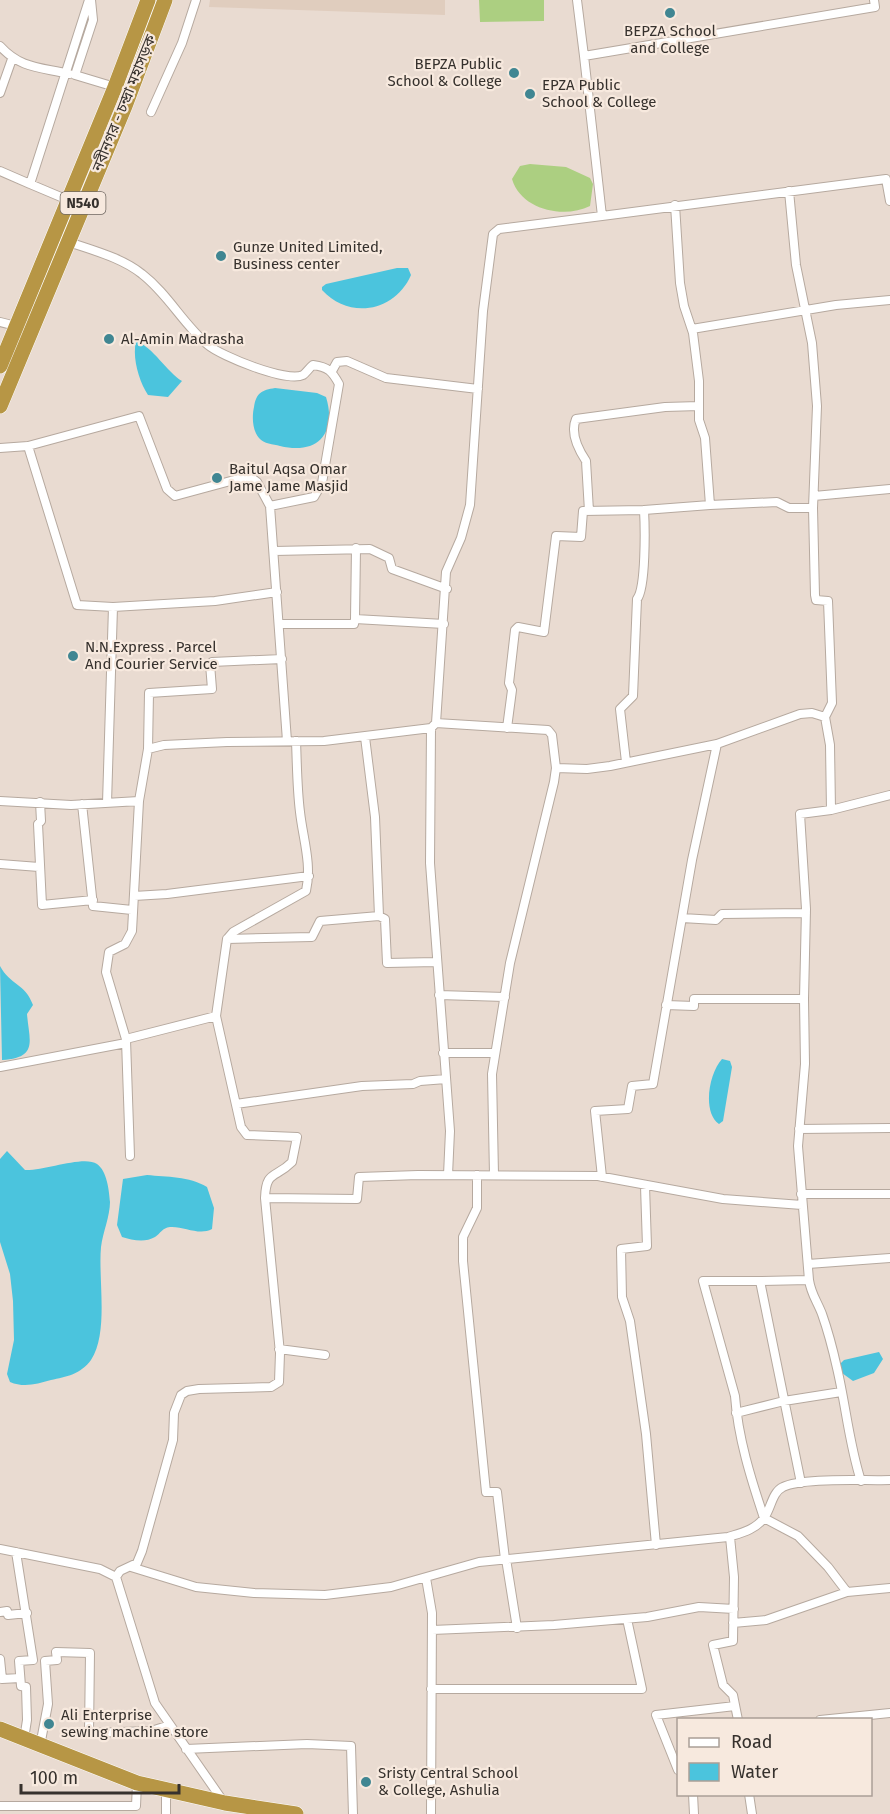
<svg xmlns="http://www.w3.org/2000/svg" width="890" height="1814" font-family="'Fira Sans','Noto Sans Bengali',sans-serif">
	<rect width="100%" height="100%" fill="#e9dbd1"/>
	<path fill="#e0cdbe" d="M210,0H445V15L209,7Z"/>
	<path fill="#accf81" d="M479,0H544V21L480,22Z
		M530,164L566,167L590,178L593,184L590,206C564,219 521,210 512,179L520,166Z"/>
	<path fill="#4bc4dd" d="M397,268H408L411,275C395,312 349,320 322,290V287L326,284Z
		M136,341C153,347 167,372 182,381L168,397L148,395C139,381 132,358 136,341Z
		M275,388L317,393L326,397C337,433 318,455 280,446C273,444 264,444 259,438C252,430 252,416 254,407C256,393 262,390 275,388Z
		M0,966C10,985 25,983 33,1005L27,1014C29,1040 39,1058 2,1060Z
		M722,1059L730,1061L732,1067L723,1121L719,1124C702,1112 709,1073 722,1059Z
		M7,1151L25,1170C44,1171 84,1155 97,1164C107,1171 109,1190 110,1202C110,1216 103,1232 101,1247C98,1279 109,1333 91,1360C81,1374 66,1377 51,1380C37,1384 24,1388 10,1382L7,1374L14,1340L13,1301L10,1274L0,1242V1159Z
		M147,1175C167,1177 189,1176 207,1187L214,1208L212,1229C199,1236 184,1226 170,1227C162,1228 161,1233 155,1237C145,1243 132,1240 122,1237L117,1225L123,1179Z
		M879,1352L883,1359L874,1373L853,1381L842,1373L840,1364L844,1360Z"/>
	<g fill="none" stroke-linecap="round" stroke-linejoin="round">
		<defs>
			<path id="street" d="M91,0L93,20L75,75L115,87
				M577,0L584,56L875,7L874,0
				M0,46C21,69 40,67 69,74
				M584,56L602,216L886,179L890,201
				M0,93L12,59
				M151,112L182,43L196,0
				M0,171L30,184
				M789,191L796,265L812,343L817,406L813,508
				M68,200L30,184L89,0
				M675,205L680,283L684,306L693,333L699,381V420L705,438L710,505L777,502L789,508H813L815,595L816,600L828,601L832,703L825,717
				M66,241C91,250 121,257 142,274C168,294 183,324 208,345C221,356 287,383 303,375C306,373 309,368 313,365C328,367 332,371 339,384L322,483L314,497L270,506L287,741
				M0,322L16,326
				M692,329L836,305L890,300
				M332,371L337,362L347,361L386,378L478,389
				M28,446L139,416L167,489L175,496L249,476L257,482L270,506
				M0,448L28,446L77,605L113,607L215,601L277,592
				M814,496L890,489
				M589,511L586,461C578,449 570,433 576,419L665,407L699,406
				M274,551L370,549L389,558L392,569L447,589
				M355,619L356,548
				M280,624H354L355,619L444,624
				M431,728L430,863L450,1131L448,1175
				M507,728L512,690L509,683L515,630L518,627L544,632L556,536L581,537L583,511L644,510
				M148,749L149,693L212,689L210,664L212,662L282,659
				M626,762L620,709L633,696L637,599C646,588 645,527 644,510L710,505
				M556,768L587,769L610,766L717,744L800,714L812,713L825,717L830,745L831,810L890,795
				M0,801L71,805L139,801
				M40,802L41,821L38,824L42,905L93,900
				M107,803L113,607
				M82,804L93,906L132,910
				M0,864L39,867
				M134,896L167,894L309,876
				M379,916L385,919L387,963L436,962
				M682,918L716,920L722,914L806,913
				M227,939L312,937L320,921L379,916L375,817L365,737
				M439,995L505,997
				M666,1005L694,1006V999H804L806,909L800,814L831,810
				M216,1016L227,939L233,932L306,891C312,864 303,839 300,812C297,788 297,765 296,741
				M126,1040L130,1156
				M443,1053H495
				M0,1067L126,1043
				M236,1104L362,1086L413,1084L420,1081L446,1079
				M799,1129L890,1128
				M477,1175V1208L463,1237V1261L486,1492H497L505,1559
				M494,1175L492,1074L510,963L554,782L556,768L552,735L548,730L436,723L446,572L461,538L470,505L483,311L493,234L499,229L602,216
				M602,1177L595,1111L628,1109L632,1086L653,1084L692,860L717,744
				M645,1186L647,1246L621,1249L622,1297L630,1321L646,1434L656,1545
				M801,1194H890
				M265,1198L357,1199L359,1177L418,1175L598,1176L723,1199L802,1205
				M808,1264L890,1258
				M809,1280C811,1294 817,1301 822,1314C828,1331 833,1350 837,1368C846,1406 849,1444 861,1481
				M760,1281H703L735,1396C738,1438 751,1479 764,1518L798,1536L828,1567L847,1592L890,1588
				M279,1349L325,1355
				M736,1413L784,1401L841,1392
				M801,1483L760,1281L809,1280L798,1146L805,1064L804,999
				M730,1537L734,1577L733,1641L713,1645L723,1685L733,1695L738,1720
				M0,1549L100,1569L116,1577L155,1703L223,1801
				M16,1552L33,1660L19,1661L21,1686L26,1687L27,1720L24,1739
				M506,1559L517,1628
				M131,1567L196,1587L254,1593L325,1595L391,1587L479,1562L728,1537C741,1533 755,1530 764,1518C771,1509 772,1492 783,1487C803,1477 865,1481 890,1480
				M116,1577L120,1571L137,1563L142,1551L173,1440L174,1413L181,1395L187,1391L199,1389L271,1387L279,1382L280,1353L265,1198C266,1170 275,1179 292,1162L297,1137L247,1135L241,1127L216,1016L126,1039L106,972L109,952L125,944L132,931L139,801L148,749L164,745L227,742L324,741L431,728L436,723
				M426,1578L432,1613L431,1814
				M0,1612L7,1611L8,1615L27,1613
				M733,1623L766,1620L847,1592
				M432,1630L554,1625L647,1617L699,1607L734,1609
				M0,1659L2,1679L20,1678
				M431,1689H642L627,1619
				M820,1720L890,1713
				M40,1746L48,1704L45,1661L57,1660L56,1652L90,1653L89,1733L151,1731L170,1725
				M186,1749L307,1744L351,1746L353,1814
				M678,1770L656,1715L735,1706
				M166,1791V1814
				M693,1794L694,1814
				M749,1794L752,1814
				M0,1806H136L137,1783"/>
			<path id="highway" d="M0,366L115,87L148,0
				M0,406L125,106L165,0
				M0,1729L137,1783L225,1803L296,1814"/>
		</defs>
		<use href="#street" stroke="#b6a99f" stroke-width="10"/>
		<use href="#highway" stroke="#fff" stroke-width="16"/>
		<use href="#street" stroke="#fff" stroke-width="8"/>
		<use href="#highway" stroke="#b79645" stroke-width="15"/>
	</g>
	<g fill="#408692" stroke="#f7e9de" stroke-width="2">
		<circle cx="670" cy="13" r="6"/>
		<circle cx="514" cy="73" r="6"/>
		<circle cx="530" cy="94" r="6"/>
		<circle cx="221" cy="256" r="6"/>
		<circle cx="109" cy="339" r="6"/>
		<circle cx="217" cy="478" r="6"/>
		<circle cx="73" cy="656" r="6"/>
		<circle cx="49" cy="1724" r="6"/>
		<circle cx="366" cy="1782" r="6"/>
	</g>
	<g text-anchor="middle" stroke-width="4.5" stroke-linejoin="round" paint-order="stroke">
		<rect fill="#f7e9de" stroke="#706862" stroke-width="1.5" x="60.5" y="192" width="45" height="22" rx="4.5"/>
		<g font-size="14" font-weight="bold" fill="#36312d">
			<text x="83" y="208">N540</text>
		</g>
		<g font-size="15" fill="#36312d" stroke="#f7e9de" text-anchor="start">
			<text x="670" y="36" text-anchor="middle">BEPZA School<tspan x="670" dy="17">and College</tspan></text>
			<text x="502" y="69" text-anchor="end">BEPZA Public<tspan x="502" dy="17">School &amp; College</tspan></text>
			<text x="542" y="90">EPZA Public<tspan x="542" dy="17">School &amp; College</tspan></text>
			<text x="233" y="252">Gunze United Limited,<tspan x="233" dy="17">Business center</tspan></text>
			<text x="121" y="344">Al-Amin Madrasha</text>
			<text x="229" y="474">Baitul Aqsa Omar<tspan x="229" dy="17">Jame Jame Masjid</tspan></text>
			<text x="85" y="652">N.N.Express . Parcel<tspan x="85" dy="17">And Courier Service</tspan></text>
			<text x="61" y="1720">Ali Enterprise<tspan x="61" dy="17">sewing machine store</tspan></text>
			<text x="378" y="1778">Sristy Central School<tspan x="378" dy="17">&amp; College, Ashulia</tspan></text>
		</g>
		<g font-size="15" fill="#36312d" stroke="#f7e9de">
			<text transform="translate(124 103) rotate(-68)" y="5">নবীনগর - চন্দ্রা মহাসড়ক</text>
		</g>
	</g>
	<rect x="677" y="1718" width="195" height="78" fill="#f7e9de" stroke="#aa9f97" stroke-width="1.5"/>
	<rect x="689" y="1738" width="30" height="9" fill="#ffffff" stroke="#aa9f97" stroke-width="1.5"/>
	<text x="731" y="1748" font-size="18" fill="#36312d">Road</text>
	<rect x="689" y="1763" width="30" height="18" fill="#4bc4dd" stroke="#aa9f97" stroke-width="1.5"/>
	<text x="731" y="1778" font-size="18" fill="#36312d">Water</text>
	<path d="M21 1784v9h158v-9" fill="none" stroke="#36312d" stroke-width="3"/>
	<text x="30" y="1784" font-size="18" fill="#36312d" stroke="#f7e9de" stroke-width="4.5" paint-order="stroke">100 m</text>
</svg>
